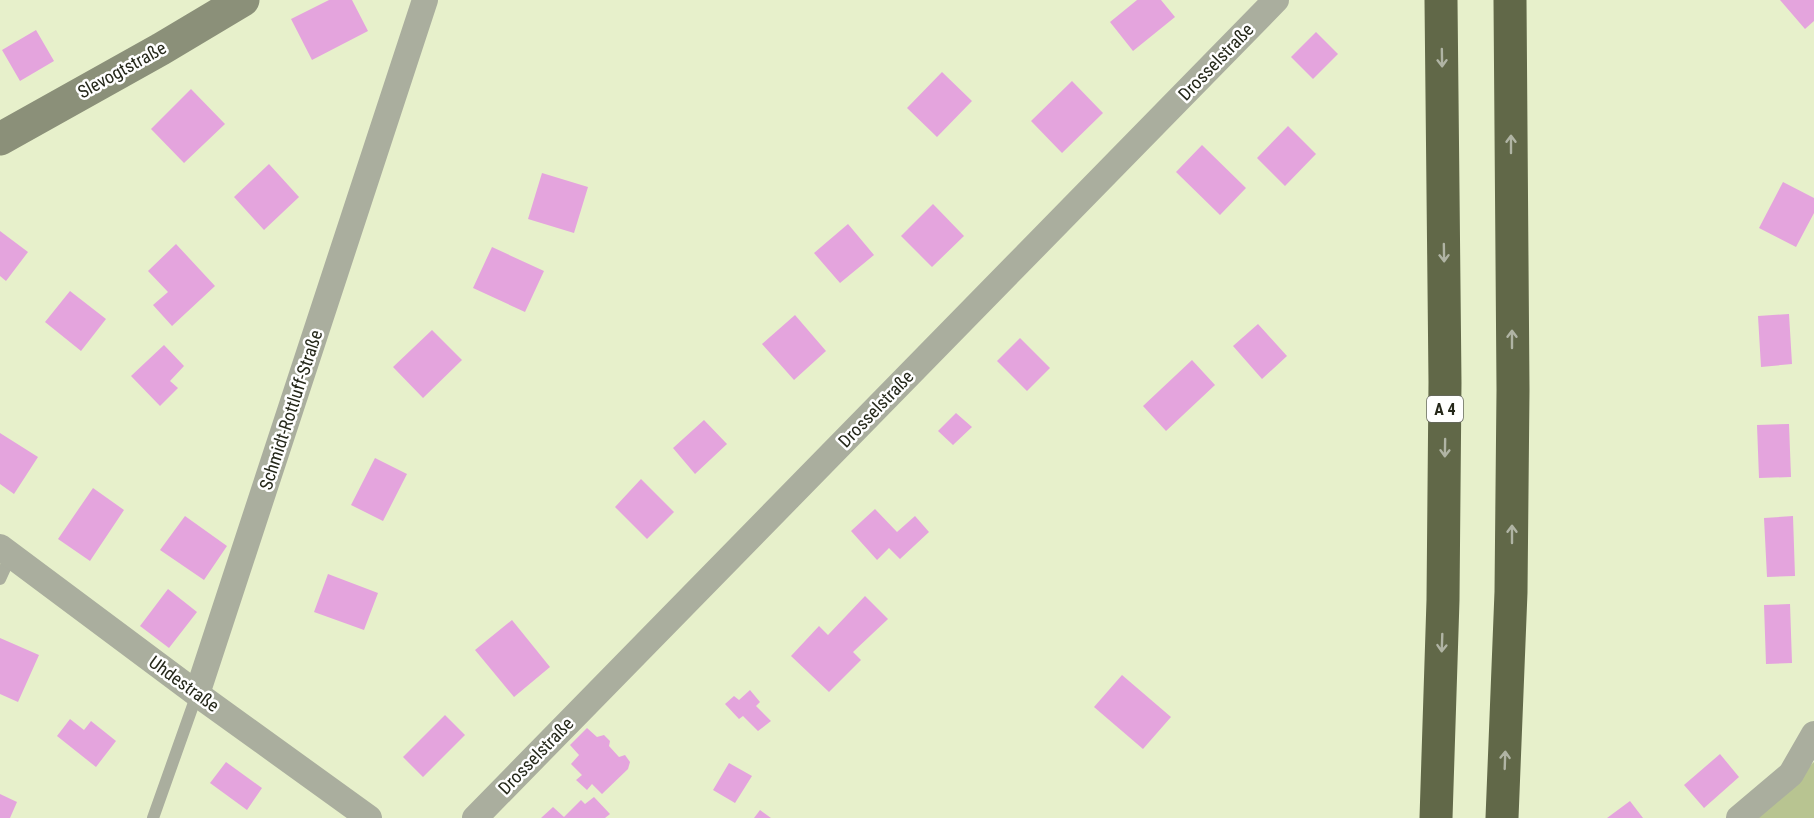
<svg xmlns="http://www.w3.org/2000/svg" width="1814" height="818" font-family="'Roboto Condensed',sans-serif">
	<rect width="100%" height="100%" fill="#e7f0cb"/>
	<path fill="#b8c491" d="M1814,762V818H1752Z"/>
	<path fill="#e4a4dd" d="M329,0H352L368,31L312,60L291,19Z
		M1137,0H1161L1175,17L1133,51L1110,22Z
		M1780,0H1814V21L1805,29Z
		M36,30L54,61L20,81L2,50Z
		M1316,32L1338,54L1313,79L1291,57Z
		M942,72L972,101L937,137L907,108Z
		M1072,81L1103,113L1062,153L1031,121Z
		M191,89L225,124L184,163L151,129Z
		M1288,126L1316,154L1285,186L1257,158Z
		M1202,145L1246,188L1220,215L1176,172Z
		M269,164L299,197L264,230L234,197Z
		M542,173L588,187L574,233L528,219Z
		M1783,182L1814,198V213L1796,247L1759,228Z
		M933,204L964,236L932,267L901,236Z
		M848,224L874,255L840,283L814,253Z
		M0,231L28,252L6,281L0,276Z
		M176,244L215,286L172,326L153,305L168,292L148,271Z
		M492,247L544,271L525,312L473,288Z
		M70,291L106,319L81,351L45,322Z
		M1789,314L1792,364L1761,367L1758,316Z
		M795,315L826,351L794,380L762,344Z
		M1258,324L1287,356L1262,379L1233,346Z
		M432,330L462,360L423,398L393,367Z
		M1020,338L1050,368L1027,391L997,361Z
		M164,345L184,366L170,381L178,388L160,406L131,376Z
		M1192,360L1215,385L1166,431L1143,406Z
		M956,413L972,427L953,445L938,431Z
		M704,420L727,444L695,474L673,448Z
		M1789,424L1791,477L1759,478L1757,425Z
		M0,433L38,457L14,494L0,484Z
		M375,458L407,474L383,521L351,505Z
		M641,479L674,512L647,539L615,507Z
		M93,488L124,510L90,561L58,539Z
		M875,509L897,532L915,516L929,532L900,559L889,548L877,560L851,531Z
		M185,516L227,546L204,580L160,550Z
		M1793,516L1795,576L1767,577L1764,518Z
		M328,574L378,593L364,630L314,612Z
		M168,589L197,612L169,648L140,626Z
		M865,596L888,619L853,652L861,660L829,692L791,656L819,626L828,635Z
		M1790,604L1792,663L1766,664L1764,605Z
		M512,620L550,667L514,697L475,650Z
		M0,638L39,655L18,702L0,694Z
		M1122,675L1171,717L1143,749L1094,707Z
		M750,690L760,702L756,706L771,721L758,731L743,716L739,719L725,704L734,696L739,700Z
		M445,715L465,735L423,777L403,757Z
		M70,719L84,730L91,721L116,741L96,767L57,736Z
		M587,728L597,737L604,735L610,741L609,746L619,757L625,755L630,762L628,769L602,794L592,784L587,790L576,780L582,775L571,764L579,755L570,745Z
		M1720,754L1739,777L1704,808L1684,785Z
		M226,762L262,788L247,810L210,783Z
		M729,763L752,776L735,803L713,790Z
		M0,794L17,802L10,818H0Z
		M594,797L610,814L605,818H541L553,807L564,817L581,800L585,804Z
		M1630,801L1643,818H1607Z
		M760,810L771,818H754Z"/>
	<g fill="none" stroke-linecap="round" stroke-linejoin="round">
		<path stroke="#aaae9e" stroke-width="12" d="M0,579L11,555
			M153,818L197,694"/>
		<path stroke="#aaae9e" stroke-width="26" d="M0,547L197,694L369,818
			M197,694L425,0
			M475,818L1276,0
			M1739,818L1791,774L1814,734"/>
		<path stroke="#8b9079" stroke-width="33" d="M0,139L161,49L243,0"/>
		<path stroke="#616848" stroke-width="33" d="M1436,818L1443,600L1445,382L1441,0
			M1502,818L1511,592L1513,390L1510,0"/>
	</g>
	<defs><path id="oneway-shaft" d="M-6 0H5M1.5-3L5.5 0L1.5 3" fill="none" stroke-width="1.6" stroke-linecap="round" stroke-linejoin="round" transform="scale(1.5)"/></defs>
	<g stroke="#b0b4a4">
		<use href="#oneway-shaft" transform="translate(1442 58) rotate(89)"/>
		<use href="#oneway-shaft" transform="translate(1511 144) rotate(-90)"/>
		<use href="#oneway-shaft" transform="translate(1444 253) rotate(89)"/>
		<use href="#oneway-shaft" transform="translate(1512 339) rotate(-90)"/>
		<use href="#oneway-shaft" transform="translate(1445 448) rotate(91)"/>
		<use href="#oneway-shaft" transform="translate(1512 534) rotate(-90)"/>
		<use href="#oneway-shaft" transform="translate(1442 643) rotate(92)"/>
		<use href="#oneway-shaft" transform="translate(1505 760) rotate(-88)"/>
	</g>
	<g text-anchor="middle" stroke-width="5" stroke-linejoin="round" paint-order="stroke">
		<rect fill="#fff" stroke="#66685f" stroke-width="1.5" x="1427" y="396" width="36" height="26" rx="4.5"/>
		<g font-size="16" font-weight="bold" fill="#25281a">
			<text x="1445" y="415">A 4</text>
		</g>
		<g font-size="18" fill="#25281a" stroke="#fff">
			<text transform="translate(1216 62) rotate(-46)" y="6">Drosselstraße</text>
			<text transform="translate(122 70) rotate(-29)" y="6">Slevogtstraße</text>
			<text transform="translate(876 409) rotate(-46)" y="6">Drosselstraße</text>
			<text transform="translate(291 410) rotate(-72)" y="6">Schmidt-Rottluff-Straße</text>
			<text transform="translate(184 684) rotate(36)" y="6">Uhdestraße</text>
			<text transform="translate(536 756) rotate(-46)" y="6">Drosselstraße</text>
		</g>
	</g>
</svg>
